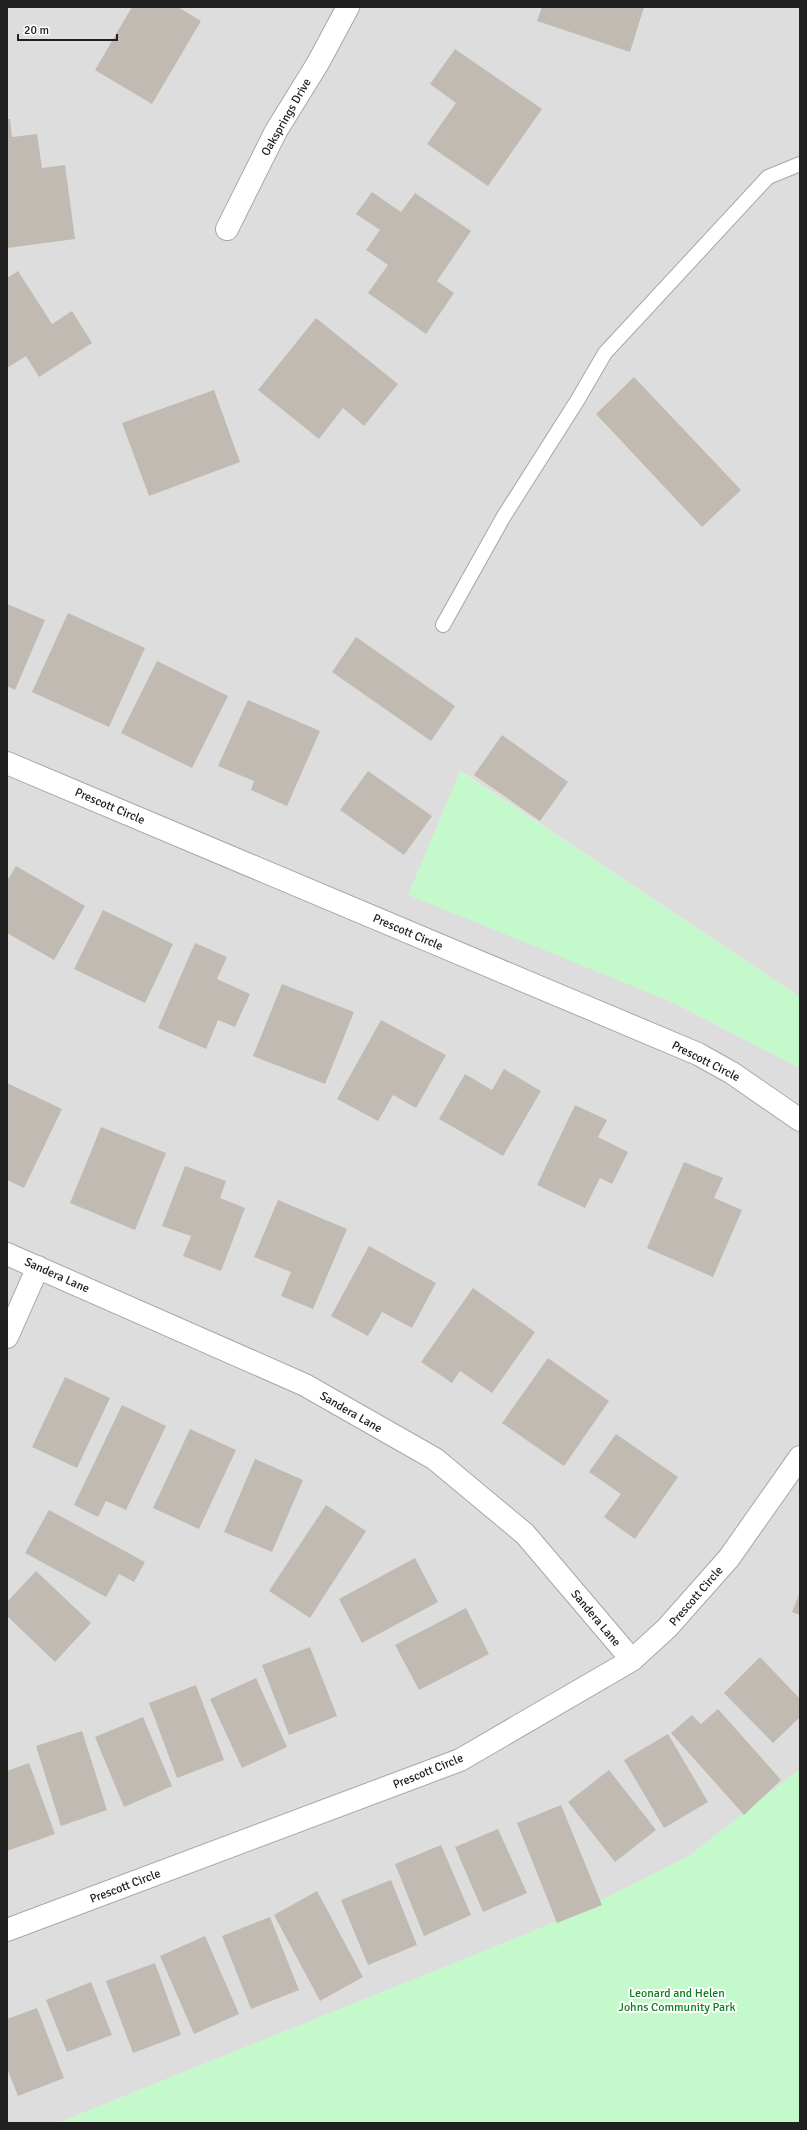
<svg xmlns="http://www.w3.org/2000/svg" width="807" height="2130" font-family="Signika,sans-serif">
	<rect width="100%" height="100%" fill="#f0ede6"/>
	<path fill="#dedddd" d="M7,7H800V997L461,771L672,1002L800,1068V1769L689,1856L568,1917L58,2123H7Z"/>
	<path fill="#c4f9cb" d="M460,771L800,997V1068L672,1002L408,895Z
		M800,1769V2123H58L568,1917L689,1856Z"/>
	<path fill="#c1bab2" d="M132,7H178L201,21L152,104L95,70Z
		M542,7H644L630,52L537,21Z
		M455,49L542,109L488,186L427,144L456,103L430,84Z
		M7,119H10L12,137L37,134L42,168L65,165L75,239L7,248Z
		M372,192L401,212L415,193L471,231L437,281L454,293L426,334L368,293L388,265L366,250L380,230L356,214Z
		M18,271L52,324L72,311L92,343L39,377L26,356L7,368V278Z
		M316,318L398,384L364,426L343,408L319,439L258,390Z
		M634,377L741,490L702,527L596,414Z
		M214,390L240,462L149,496L122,423Z
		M7,604L45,620L15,690L7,686Z
		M68,613L145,648L109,727L32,692Z
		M356,637L455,706L431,741L332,672Z
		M157,661L228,696L192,768L121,733Z
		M248,700L320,731L287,806L251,790L254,781L218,766Z
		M502,735L568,782L540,821L474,775Z
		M368,771L432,816L404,855L340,810Z
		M16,866L85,906L54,960L7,933V881Z
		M103,910L173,944L145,1003L74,969Z
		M195,943L227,957L217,979L250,994L235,1027L218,1020L206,1049L158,1028Z
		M282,984L354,1012L325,1084L253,1056Z
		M381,1020L446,1055L416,1108L393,1095L378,1121L337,1099Z
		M504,1069L541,1091L503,1156L439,1119L465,1074L492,1090Z
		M7,1083L62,1109L24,1188L7,1180Z
		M575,1105L607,1120L598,1137L628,1152L612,1184L600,1178L585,1208L537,1185Z
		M101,1127L166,1153L135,1230L70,1203Z
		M684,1162L723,1178L714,1198L742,1210L713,1277L647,1248Z
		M185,1166L226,1181L220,1198L245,1208L221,1271L183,1256L191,1236L162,1226Z
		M278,1200L347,1229L313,1309L281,1296L291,1272L254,1257Z
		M369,1246L436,1283L412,1328L382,1312L368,1336L331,1316Z
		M473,1288L535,1332L492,1393L460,1371L452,1383L421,1362Z
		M548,1358L609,1401L564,1466L502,1423Z
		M65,1377L110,1398L77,1468L32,1447Z
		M122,1405L166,1426L126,1510L106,1501L98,1517L74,1505Z
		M190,1429L236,1450L199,1529L153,1508Z
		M616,1434L678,1477L635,1539L604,1517L621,1494L589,1472Z
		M255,1459L303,1480L272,1552L224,1532Z
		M326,1505L366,1531L310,1618L269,1591Z
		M49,1510L145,1562L134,1582L119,1574L106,1597L25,1553Z
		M415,1558L438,1602L362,1643L339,1599Z
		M36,1571L91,1623L55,1662L7,1616V1602Z
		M800,1592V1615L792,1612Z
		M466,1608L489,1654L419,1690L395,1645Z
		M310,1647L337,1716L289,1735L262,1665Z
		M760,1657L800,1699V1717L773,1743L724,1693Z
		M256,1678L287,1747L242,1768L210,1699Z
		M196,1685L224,1760L177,1778L149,1703Z
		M718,1709L781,1780L744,1815L671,1733L692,1715L701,1724Z
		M143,1717L172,1786L124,1807L95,1737Z
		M82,1731L107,1810L61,1826L36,1746Z
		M668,1734L708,1802L664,1828L624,1760Z
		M29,1763L55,1834L7,1851V1771Z
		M609,1770L656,1830L615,1862L568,1802Z
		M561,1805L602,1905L557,1923L517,1823Z
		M498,1829L527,1893L483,1912L455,1847Z
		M441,1845L471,1915L424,1936L395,1864Z
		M391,1880L417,1945L368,1965L341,1900Z
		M317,1891L363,1977L320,2001L274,1915Z
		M270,1917L299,1990L251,2009L222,1936Z
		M205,1936L239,2014L194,2034L160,1956Z
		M155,1963L181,2035L133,2053L106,1981Z
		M91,1982L112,2035L67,2052L46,2000Z
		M37,2008L64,2078L18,2096L7,2068V2019Z"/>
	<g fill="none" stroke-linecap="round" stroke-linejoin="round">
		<defs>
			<path id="lane" d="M443,625L504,516L577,401L605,353L768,177L800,164"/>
			<path id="street" d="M227,229L276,131L318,63L348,7
				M7,763L698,1054L732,1073L800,1120
				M7,1254L305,1385L435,1459L525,1534L632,1660
				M7,1337L38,1267
				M7,1930L460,1760L632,1660L667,1628L729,1558L800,1457"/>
		</defs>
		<use href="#lane" stroke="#a7a7a7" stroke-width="16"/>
		<use href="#street" stroke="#a7a7a7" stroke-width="24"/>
		<use href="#lane" stroke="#fff" stroke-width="14"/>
		<use href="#street" stroke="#fff" stroke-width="22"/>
	</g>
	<g text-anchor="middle" stroke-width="4" stroke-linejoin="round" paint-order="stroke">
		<g font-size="12" fill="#202020" stroke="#fff">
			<text transform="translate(286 117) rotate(-60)" y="4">Oaksprings Drive</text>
			<text transform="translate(110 806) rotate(23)" y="4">Prescott Circle</text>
			<text transform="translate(408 932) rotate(23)" y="4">Prescott Circle</text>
			<text transform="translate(706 1061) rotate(27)" y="4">Prescott Circle</text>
			<text transform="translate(57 1275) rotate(24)" y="4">Sandera Lane</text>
			<text transform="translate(351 1412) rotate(30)" y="4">Sandera Lane</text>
			<text transform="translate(696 1596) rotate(-49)" y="4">Prescott Circle</text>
			<text transform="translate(596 1618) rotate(50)" y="4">Sandera Lane</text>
			<text transform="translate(428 1771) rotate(-22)" y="4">Prescott Circle</text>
			<text transform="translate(125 1886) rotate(-21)" y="4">Prescott Circle</text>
		</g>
		<g font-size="12" fill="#0c7f1d" stroke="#fff">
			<text x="677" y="1997">Leonard and Helen<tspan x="677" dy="14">Johns Community Park</tspan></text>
		</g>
	</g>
	<rect width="807" height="2130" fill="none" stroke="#202020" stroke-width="16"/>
	<path d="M18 34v6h99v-6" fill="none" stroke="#202020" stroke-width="2"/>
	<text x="24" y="34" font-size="12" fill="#202020" stroke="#ffffff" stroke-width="3" paint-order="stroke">20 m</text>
</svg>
